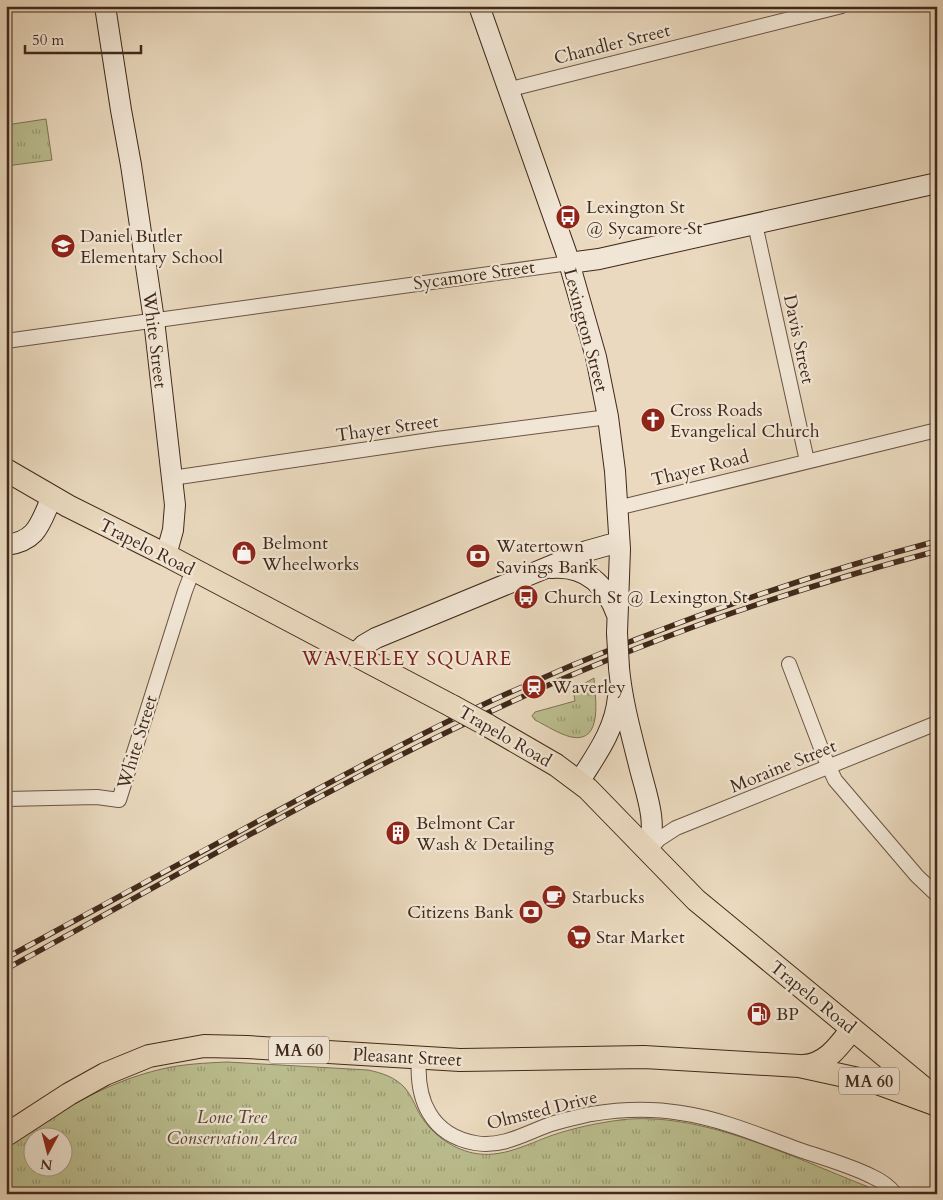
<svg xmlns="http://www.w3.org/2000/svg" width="943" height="1200" font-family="Cardo,serif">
	<defs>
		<pattern id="park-tufts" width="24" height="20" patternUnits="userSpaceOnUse" patternTransform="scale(1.25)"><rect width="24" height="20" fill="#bbbe8f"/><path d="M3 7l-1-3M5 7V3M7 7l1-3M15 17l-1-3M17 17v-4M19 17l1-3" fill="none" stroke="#999a74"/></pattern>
	</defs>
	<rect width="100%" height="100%" fill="#ead9be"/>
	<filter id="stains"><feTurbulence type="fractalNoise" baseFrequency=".004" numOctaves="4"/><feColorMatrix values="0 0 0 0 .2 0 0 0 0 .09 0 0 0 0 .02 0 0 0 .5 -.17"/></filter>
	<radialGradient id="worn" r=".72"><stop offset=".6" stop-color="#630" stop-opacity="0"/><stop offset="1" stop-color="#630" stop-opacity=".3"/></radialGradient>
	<path fill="url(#park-tufts)" stroke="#7e7455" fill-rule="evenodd" d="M46,119L52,160L6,166V125Z
		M594,678C595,696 604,744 571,737C559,734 547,726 535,720L532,716L535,712L575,701L573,690Z
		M227,1062L368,1070C382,1073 395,1077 405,1088C411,1095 414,1103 418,1111C429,1132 450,1148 473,1153C502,1159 527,1144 553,1135C574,1128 597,1123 620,1120C699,1110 792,1157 866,1186L880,1194H6V1149C53,1114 105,1082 162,1069C183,1064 205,1063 227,1062ZM32,1138H62V1168H32Z"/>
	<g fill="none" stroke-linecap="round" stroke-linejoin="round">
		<defs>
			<path id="street" d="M507,90L842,6
				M755,224L807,461
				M6,341L569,263
				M172,478L437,439L608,417
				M617,508L937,430
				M789,664L824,756L835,780L917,876L937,895
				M6,799L97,797L119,800L185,591L193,570
				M649,850L659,839L676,828L937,723
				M419,1059C416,1100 431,1135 475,1143C502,1148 526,1133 551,1124C564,1120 578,1117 591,1114C621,1109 652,1108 681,1113C722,1119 761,1136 800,1150C823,1158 849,1165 871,1176C880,1180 889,1186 895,1194"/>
			<path id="secondary" d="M105,6L121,110L131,165L154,320L175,505L173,530L166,555
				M479,6L566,252L596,357L608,417L615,471L620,549L617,633
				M569,263L599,259L937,183
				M6,545C38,541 40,523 52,497
				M551,568C585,565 606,584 617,615
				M355,654L364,645L376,638L587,551L619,542
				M619,668C622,701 631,733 639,765C646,794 658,821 648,851
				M579,782C596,755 615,730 618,697"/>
			<path id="primary" d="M6,470L68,506L166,555L452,706
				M487,725L556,765L588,789L696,900L936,1098
				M803,1066C826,1065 839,1046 852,1029
				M6,1135L69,1094L105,1074L149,1056L204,1046L247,1047L460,1060L644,1057L799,1066L877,1083L937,1105"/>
		</defs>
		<use href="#street" stroke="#6a5544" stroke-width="16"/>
		<use href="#secondary" stroke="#40291b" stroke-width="22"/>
		<use href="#primary" stroke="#40291b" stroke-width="24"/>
		<use href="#street" stroke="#f1e6d5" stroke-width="14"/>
		<use href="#secondary" stroke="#f1e6d5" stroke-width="20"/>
		<use href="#primary" stroke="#ead9be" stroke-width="22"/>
		<defs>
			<path id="rail" d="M6,958C92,911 178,864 264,818C335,780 405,741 478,707C626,638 779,583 937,541
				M6,969C173,878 338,781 511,702C648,639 791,589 937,551"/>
		</defs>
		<use href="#rail" stroke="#40291b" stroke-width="5.5"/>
		<use href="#rail" stroke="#f1e6d5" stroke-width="4" stroke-dasharray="11" stroke-linecap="butt"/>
		<defs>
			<path id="secondary-bridge" d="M617,633L619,668"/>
			<path id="primary-bridge" d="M452,706L487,725"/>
		</defs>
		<use href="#secondary-bridge" stroke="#40291b" stroke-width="22" stroke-linecap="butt"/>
		<use href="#primary-bridge" stroke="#40291b" stroke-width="24" stroke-linecap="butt"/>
		<use href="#secondary-bridge" stroke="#f1e6d5" stroke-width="20"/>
		<use href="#primary-bridge" stroke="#ead9be" stroke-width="22"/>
	</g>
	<defs>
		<symbol id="bus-disc" viewBox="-11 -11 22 22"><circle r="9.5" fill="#8f2418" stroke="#f1e6d5"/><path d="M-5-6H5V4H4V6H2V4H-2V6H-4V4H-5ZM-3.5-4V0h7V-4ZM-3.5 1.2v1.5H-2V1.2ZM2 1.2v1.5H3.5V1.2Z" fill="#fff"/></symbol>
		<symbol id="school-disc" viewBox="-11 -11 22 22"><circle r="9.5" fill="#8f2418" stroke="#f1e6d5"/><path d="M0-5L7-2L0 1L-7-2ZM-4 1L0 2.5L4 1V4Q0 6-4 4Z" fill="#fff"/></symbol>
		<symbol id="church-disc" viewBox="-11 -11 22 22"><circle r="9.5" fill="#8f2418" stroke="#f1e6d5"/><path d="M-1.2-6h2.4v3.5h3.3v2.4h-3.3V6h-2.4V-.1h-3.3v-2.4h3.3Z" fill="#fff"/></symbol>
		<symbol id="shop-disc" viewBox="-11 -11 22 22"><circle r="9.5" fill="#8f2418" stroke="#f1e6d5"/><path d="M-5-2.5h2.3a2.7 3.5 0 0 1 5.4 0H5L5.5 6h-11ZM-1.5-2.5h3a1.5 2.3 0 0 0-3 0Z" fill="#fff"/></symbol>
		<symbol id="bank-disc" viewBox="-11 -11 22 22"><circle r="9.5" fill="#8f2418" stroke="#f1e6d5"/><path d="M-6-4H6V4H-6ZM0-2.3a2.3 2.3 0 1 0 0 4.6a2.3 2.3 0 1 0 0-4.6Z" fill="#fff"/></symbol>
		<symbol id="station-disc" viewBox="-11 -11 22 22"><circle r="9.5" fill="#8f2418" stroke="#f1e6d5"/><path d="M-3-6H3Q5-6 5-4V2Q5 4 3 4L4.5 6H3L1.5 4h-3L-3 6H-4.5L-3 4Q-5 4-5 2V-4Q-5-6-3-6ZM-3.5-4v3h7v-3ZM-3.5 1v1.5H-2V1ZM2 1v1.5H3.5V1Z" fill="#fff"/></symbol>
		<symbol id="building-disc" viewBox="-11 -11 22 22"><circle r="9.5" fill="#8f2418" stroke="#f1e6d5"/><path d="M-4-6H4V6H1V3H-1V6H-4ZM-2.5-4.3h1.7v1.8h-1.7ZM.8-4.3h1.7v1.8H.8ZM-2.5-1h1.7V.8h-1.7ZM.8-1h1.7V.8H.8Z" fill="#fff"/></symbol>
		<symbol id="cafe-disc" viewBox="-11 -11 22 22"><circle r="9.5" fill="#8f2418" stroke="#f1e6d5"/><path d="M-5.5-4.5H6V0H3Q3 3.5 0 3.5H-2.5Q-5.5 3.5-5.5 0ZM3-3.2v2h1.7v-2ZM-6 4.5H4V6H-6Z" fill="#fff"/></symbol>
		<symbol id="supermarket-disc" viewBox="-11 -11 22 22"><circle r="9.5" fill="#8f2418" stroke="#f1e6d5"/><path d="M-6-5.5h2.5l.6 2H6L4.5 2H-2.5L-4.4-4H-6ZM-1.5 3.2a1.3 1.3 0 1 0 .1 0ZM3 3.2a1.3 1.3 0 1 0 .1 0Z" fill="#fff"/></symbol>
		<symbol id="fuel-disc" viewBox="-11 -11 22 22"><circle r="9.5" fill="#8f2418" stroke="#f1e6d5"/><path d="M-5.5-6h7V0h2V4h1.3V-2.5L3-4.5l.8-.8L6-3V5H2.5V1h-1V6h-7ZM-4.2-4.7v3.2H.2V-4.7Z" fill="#fff"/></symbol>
	</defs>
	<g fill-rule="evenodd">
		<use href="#bus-disc" x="554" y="203" width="28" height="28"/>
		<use href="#school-disc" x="49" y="232" width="28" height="28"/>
		<use href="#church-disc" x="639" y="406" width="28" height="28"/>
		<use href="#shop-disc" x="230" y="539" width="28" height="28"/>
		<use href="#bank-disc" x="464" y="542" width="28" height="28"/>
		<use href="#bus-disc" x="512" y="583" width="28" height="28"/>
		<use href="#station-disc" x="520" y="673" width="28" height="28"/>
		<use href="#building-disc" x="384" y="819" width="28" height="28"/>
		<use href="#cafe-disc" x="540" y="883" width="28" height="28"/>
		<use href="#bank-disc" x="517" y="898" width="28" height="28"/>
		<use href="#supermarket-disc" x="565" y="923" width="28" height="28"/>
		<use href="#fuel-disc" x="745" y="1000" width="28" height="28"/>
	</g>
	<g text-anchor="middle" stroke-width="4.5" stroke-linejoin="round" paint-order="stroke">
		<g fill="#f1e6d5" stroke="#756253" stroke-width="1">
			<rect x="269" y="1036.5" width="60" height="27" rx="4"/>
			<rect x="839" y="1067.5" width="60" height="27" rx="4"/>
		</g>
		<g font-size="16" font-weight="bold" fill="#40291b">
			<text x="299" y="1056">MA 60</text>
			<text x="869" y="1087">MA 60</text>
		</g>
		<g font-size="18" fill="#40291b" stroke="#f1e6d5">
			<text transform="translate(612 44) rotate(-14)" y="6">Chandler Street</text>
			<text transform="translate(474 275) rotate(-8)" y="6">Sycamore Street</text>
			<text transform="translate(586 330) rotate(75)" y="6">Lexington Street</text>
			<text transform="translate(799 339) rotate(78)" y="6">Davis Street</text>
			<text transform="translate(155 340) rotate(83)" y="6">White Street</text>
			<text transform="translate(387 428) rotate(-8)" y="6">Thayer Street</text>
			<text transform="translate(700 468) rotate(-14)" y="6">Thayer Road</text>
			<text transform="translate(147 547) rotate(27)" y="6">Trapelo Road</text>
			<text transform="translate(505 736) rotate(30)" y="6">Trapelo Road</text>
			<text transform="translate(137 742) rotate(-73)" y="6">White Street</text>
			<text transform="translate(783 766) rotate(-22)" y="6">Moraine Street</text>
			<text transform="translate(813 997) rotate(39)" y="6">Trapelo Road</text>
			<text transform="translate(407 1057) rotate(3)" y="6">Pleasant Street</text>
			<text transform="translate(542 1110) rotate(-14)" y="6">Olmsted Drive</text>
		</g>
		<g font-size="18" fill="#40291b" stroke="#f1e6d5" text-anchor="start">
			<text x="586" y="213">Lexington St<tspan x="586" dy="21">@ Sycamore St</tspan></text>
			<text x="80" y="242">Daniel Butler<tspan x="80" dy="21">Elementary School</tspan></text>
			<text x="670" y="416">Cross Roads<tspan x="670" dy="21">Evangelical Church</tspan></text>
			<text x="262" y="549">Belmont<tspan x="262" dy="21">Wheelworks</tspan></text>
			<text x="496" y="552">Watertown<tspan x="496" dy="21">Savings Bank</tspan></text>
			<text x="544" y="603">Church St @ Lexington St</text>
			<text x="552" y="693">Waverley</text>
			<text x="416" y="829">Belmont Car<tspan x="416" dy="21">Wash &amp; Detailing</tspan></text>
			<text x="572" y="903">Starbucks</text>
			<text x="514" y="918" text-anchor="end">Citizens Bank</text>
			<text x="596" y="943">Star Market</text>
			<text x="776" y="1020">BP</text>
		</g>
		<g font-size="18" font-style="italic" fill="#594732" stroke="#f1e6d5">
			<text x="232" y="1123">Lone Tree<tspan x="232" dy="21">Conservation Area</tspan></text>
		</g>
		<g font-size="19" letter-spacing="1" fill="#7a1f14" stroke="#f1e6d5">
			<text x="407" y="665">WAVERLEY SQUARE</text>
		</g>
	</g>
	<rect width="943" height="1200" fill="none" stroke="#ead9be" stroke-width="25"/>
	<rect x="8" y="8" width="928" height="1185" fill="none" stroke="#40291b" stroke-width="2.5"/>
	<rect x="12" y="12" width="918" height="1175" fill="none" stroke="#40291b"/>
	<g transform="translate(48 1152) rotate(187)"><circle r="24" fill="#f1e6d5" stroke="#aa9a8b"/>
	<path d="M0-4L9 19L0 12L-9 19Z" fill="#8f2418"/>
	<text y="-8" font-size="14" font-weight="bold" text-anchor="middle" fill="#40291b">N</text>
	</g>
	<path d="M25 45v8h116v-8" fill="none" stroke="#40291b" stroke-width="2.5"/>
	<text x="32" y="45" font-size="15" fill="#40291b" stroke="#f1e6d5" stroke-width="4" paint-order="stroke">50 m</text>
	<rect width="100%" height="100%" filter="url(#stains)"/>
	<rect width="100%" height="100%" fill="url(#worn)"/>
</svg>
